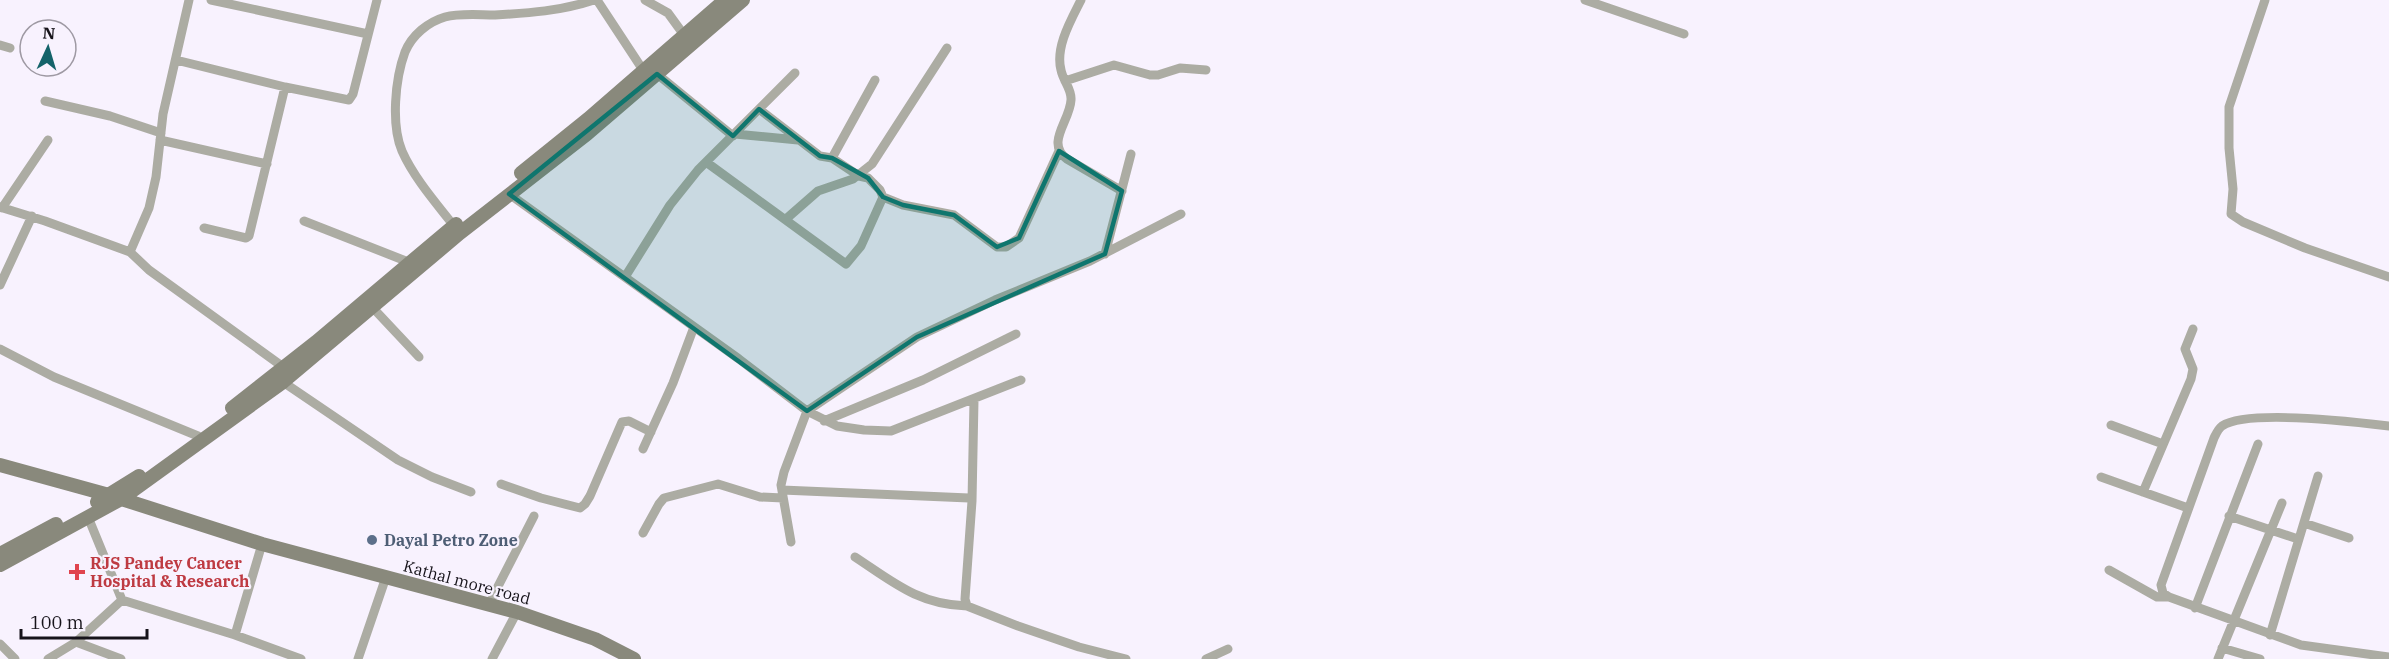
<svg xmlns="http://www.w3.org/2000/svg" width="2389" height="659" font-family="'IBM Plex Serif',serif">
	<rect width="100%" height="100%" fill="#f8f2fe"/>
	<g fill="none" stroke-linecap="round" stroke-linejoin="round">
		<path stroke="#acaca3" stroke-width="9" d="M189,0L163,114L156,177L149,208L130,252L149,270L286,369
			M211,0L368,34
			M597,0L643,70
			M645,0L668,13L684,35
			M1081,0C1071,20 1055,47 1061,70C1063,81 1072,89 1071,100C1070,121 1045,143 1067,159L1122,191
			M1585,0L1684,34
			M2265,0L2229,107V148L2233,189L2231,214L2243,222L2305,248L2389,277
			M0,45L10,48
			M176,60L285,87L349,100L353,94L377,0
			M657,74L733,136
			M1065,81L1114,65L1150,75H1158L1180,68L1206,70
			M45,101L110,116L161,133
			M759,109L820,156L832,158L875,80
			M735,134L798,140
			M160,140L267,164
			M832,158L859,176L868,178L880,190L883,197L903,205L954,215L997,247H1006L1019,238L1059,151
			M706,162L846,264L861,246L883,197
			M509,194L739,359L807,411L837,426L864,430L891,431L1021,380
			M0,207L45,221L130,252
			M2,208L48,140
			M786,219L818,191L853,179L872,164L947,48
			M304,221L411,263
			M454,226C436,203 414,178 402,151C391,125 395,79 405,52C412,35 428,22 445,17C460,13 479,15 495,15C529,13 561,11 594,0
			M204,228L246,238L249,236L285,87
			M1105,254L1131,154
			M625,277L670,205L698,170L795,73
			M0,285L32,216
			M373,308L419,357
			M0,349L54,377L198,436
			M283,382L398,460L432,477L471,492
			M824,421L923,380L1016,334
			M2111,425L2163,444
			M2389,426C2356,422 2248,409 2222,426C2218,429 2216,434 2214,438L2161,585L2163,593L2169,597L2301,645L2389,657
			M643,449L673,383L694,327
			M2101,477L2188,508
			M501,484L541,498L580,508L585,504L590,496L622,422L629,421L651,432
			M782,490L969,498L972,501L965,599L967,606L1018,626L1079,647L1126,659
			M2143,492L2191,379L2193,369L2185,349L2193,329
			M972,501L974,400
			M2229,516L2298,539
			M88,517L122,600L235,635L301,659
			M2304,523L2349,538
			M643,533L659,504L664,498L718,484L760,497L783,498
			M791,542L781,485L784,472L807,411L917,337L995,300L1090,261L1181,214
			M855,557C893,582 919,605 967,606
			M2109,570L2157,597H2169
			M489,604L534,516
			M2195,608L2258,444
			M235,635L262,544
			M2270,635L2318,476
			M76,642L121,659
			M0,644L15,659
			M2222,648L2260,659
			M48,659L76,642L122,600
			M358,659L386,577
			M492,659L517,612
			M1206,659L1228,649
			M2218,659L2282,503"/>
		<path stroke="#89897c" stroke-width="14" d="M521,173L588,119L725,0
			M232,408L316,342L456,224
			M0,465L109,495L262,544L517,612L595,639L634,659
			M97,502L139,476
			M0,554L56,524
			M0,565L121,499L283,382L460,233L587,134L743,0"/>
	</g>
	<path fill="#0f766e" fill-opacity="0.2" stroke="#0f766e" stroke-width="4.5" stroke-linejoin="round" d="M657,74L733,136L759,109L820,156L832,158L868,178L883,197L903,205L954,215L997,247L1019,238L1059,151L1122,191L1105,254L917,337L807,411L509,194Z"/>
	<circle fill="#5c6f8a" stroke="#f8f2fe" stroke-width="2" cx="372" cy="540" r="6"/>
	<path fill="#e0444e" stroke="#f8f2fe" stroke-width="2" d="M74 563h6v6h6v6h-6v6h-6v-6h-6v-6h6z"/>
	<g text-anchor="middle" stroke-width="4.5" stroke-linejoin="round" paint-order="stroke">
		<g font-size="16" font-weight="bold" fill="#4e5e75" stroke="#f8f2fe" text-anchor="start">
			<text x="384" y="546">Dayal Petro Zone</text>
		</g>
		<g font-size="16" font-weight="bold" fill="#be3a42" stroke="#f8f2fe" text-anchor="start">
			<text x="90" y="569">RJS Pandey Cancer<tspan x="90" dy="18">Hospital &amp; Research</tspan></text>
		</g>
		<g font-size="16" fill="#16131a" stroke="#f8f2fe">
			<text transform="translate(467 582) rotate(15)" y="6">Kathal more road</text>
		</g>
	</g>
	<g transform="translate(48 48) rotate(4)"><circle r="28" fill="#f8f2fe" stroke="#9e99a3" stroke-width="1.5"/>
	<path d="M0-4.5L10 22L0 15L-10 22Z" fill="#14636a"/>
	<text y="-9" font-size="16" font-weight="bold" text-anchor="middle" fill="#16131a">N</text>
	</g>
	<path d="M21 629v9h126v-9" fill="none" stroke="#16131a" stroke-width="3"/>
	<text x="30" y="629" font-size="18" fill="#16131a" stroke="#f8f2fe" stroke-width="4.5" paint-order="stroke">100 m</text>
</svg>
